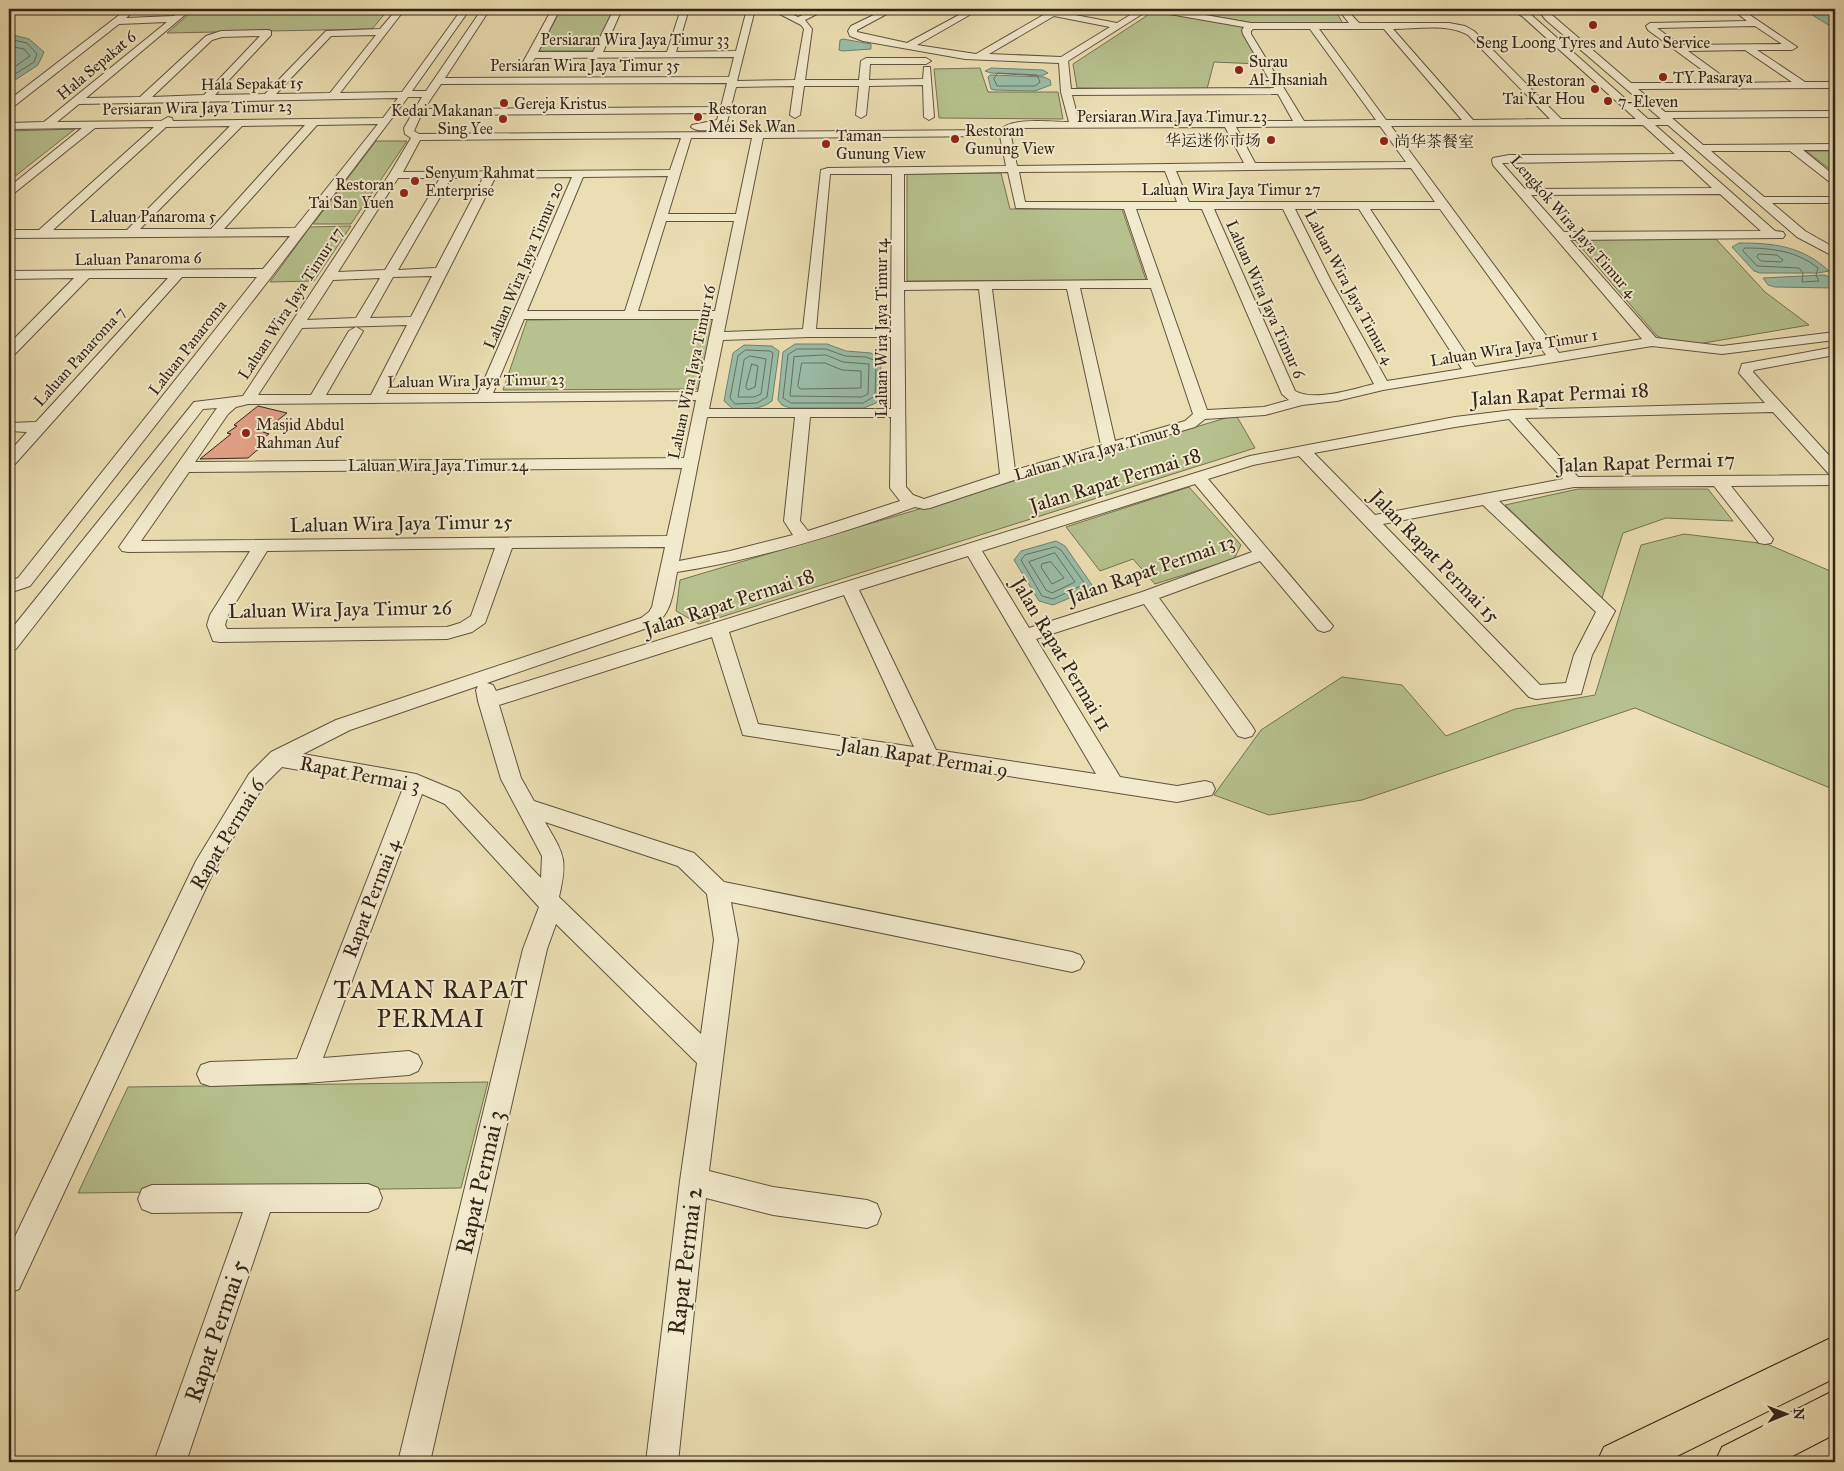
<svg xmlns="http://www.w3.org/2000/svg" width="1844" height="1471" font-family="'IM FELL Great Primer','Noto Serif SC',serif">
	<rect width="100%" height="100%" fill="#ebdeb2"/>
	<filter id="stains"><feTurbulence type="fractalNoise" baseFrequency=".004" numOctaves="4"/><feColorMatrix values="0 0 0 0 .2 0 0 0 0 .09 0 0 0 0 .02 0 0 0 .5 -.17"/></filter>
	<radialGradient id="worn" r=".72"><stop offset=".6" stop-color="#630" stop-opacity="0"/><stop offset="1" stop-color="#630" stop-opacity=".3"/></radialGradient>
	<path fill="#b6c18d" stroke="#747253" d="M195,9H389L372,29L167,33Z
		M561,9H615L593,51H539Z
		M1211,9H1335L1343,24L1253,23L1207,15Z
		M1154,11L1242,26L1259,64L1214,62L1207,89L1077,88L1073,64Z
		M980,68L988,92H1058L1063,119L939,118L934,69Z
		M75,129L9,181V131Z
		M376,141H407L351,224H313Z
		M1806,151H1835V173Z
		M1001,173L1010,209H1122L1146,280L907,281V174Z
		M351,226L314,281L270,282L310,227Z
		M1574,239H1716L1765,292L1809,325L1692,345L1675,344L1657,336Z
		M715,318L698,389L503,390L527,320Z
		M1236,415L1255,448L699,624L676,611L680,580Z
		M1189,487L1241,545L1234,559L1155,584L1133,559L1100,571L1066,527Z
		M1578,489H1708L1733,521L1666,518L1623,533L1602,598L1505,505Z
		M1684,534L1767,544L1835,573V790L1635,708L1362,800L1269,815L1214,795L1261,730L1342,677L1402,685L1446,736L1515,709L1595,695L1641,545Z
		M488,1082L461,1188L78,1193L128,1087Z"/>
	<path fill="#99bda8" stroke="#70806f" d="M1813,11H1835V29L1809,13Z
		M9,34L29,39L44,52L38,65L9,84Z
		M843,39L871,44V49L842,51L839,50L840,40Z
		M991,68L1043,70L1048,73L1041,76L991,73L985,71Z
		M990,75L1044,77L1050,80L1051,85L1035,91L994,90L991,89L988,77Z
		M1739,243C1774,243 1802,246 1829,271L1818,273H1760L1754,271L1732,247Z
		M1823,275L1835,278V288L1775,287L1768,285L1763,278Z
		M795,344H827L846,351L871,353L881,360L880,398L876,403L864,408H790L782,405L778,400L783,352Z
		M744,345L772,346L779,351L772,401C761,410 747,409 733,409L724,401L733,353Z
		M1056,541L1065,546L1092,585L1084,592L1053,605L1039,601L1014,560L1021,551Z"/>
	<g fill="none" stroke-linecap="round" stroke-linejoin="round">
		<path stroke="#667060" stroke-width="1" d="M9,39L27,43L37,54L34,62L9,78
			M9,46L24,49L30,56L9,71
			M998,73L1037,75L1040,82L1035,86H997L994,79Z
			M1745,248C1772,248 1797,251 1818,268L1816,275L1819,281L1802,282L1803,273L1799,268L1757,266L1743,251Z
			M1759,254L1777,255L1783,260L1781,262L1761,261L1757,257Z
			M797,349H826L845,356L866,357L874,360L876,363L875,396L863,403H791L783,398L788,355Z
			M746,350L770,351L773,353L767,397L757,403L735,404L730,398L738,356Z
			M826,355L843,362L869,364L868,394L862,397L790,396L794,357Z
			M750,356L766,359L761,394L754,397H738L744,360Z
			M802,363H825L842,370L861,371V388L800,389L798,386Z
			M752,364L758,366L755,387L748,390L746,387Z
			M1056,547L1061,550L1085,584L1053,599L1042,596L1021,560L1025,555Z
			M1055,553L1075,582L1052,593L1046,590L1029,562Z
			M1051,562L1064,578L1052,584L1041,567L1042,564Z"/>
	</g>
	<path fill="#e0a085" stroke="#332419" d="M258,406L287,413L263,432L269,434L261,440L268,441L248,458L200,459L231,434L227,433L237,426L234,425Z"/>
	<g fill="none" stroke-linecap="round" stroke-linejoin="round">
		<defs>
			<path id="minor" d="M127,9H136L126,18L174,16L183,9H192L86,98L140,97L206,36L221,31L268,30L271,31V35L215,95L265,94L326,31L380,29L397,9H405L340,93L402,92L462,9H470L412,91H426L482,9H490L445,78L729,77L734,57L535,58L530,66H524L522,64L552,9H560L538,52H593L614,9H622L603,52H667L681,9H689L676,52L736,51L747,9H755L737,81L795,80L804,29L801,25L770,9H780L798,17L816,9H827L805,20L812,29L805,80H859L861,61L866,58H926L931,61L926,64H870L869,80L923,79L924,67H930L934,117L929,120L924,117L923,85L869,86L866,115L861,118L856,115L859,86H804L800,115L795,118L790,115L794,86L736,87L727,122C719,129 699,134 691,127L692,125L717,120L719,113L421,115L414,131L419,134L1001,130C1008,117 1054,122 1069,122L1061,92L1059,63L965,59L863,41L850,36L848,31L851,26L886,9H896L857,30V32L907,43L970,9H980L917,45L976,54L1045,14L1029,11L1028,9H1044L1117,23L1140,9H1150L1068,61L1071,89L1274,88L1243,34L1242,30L1244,27L1158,12L1154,9H1171L1251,23H1349L1338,9H1346L1359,23H1449L1465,26L1474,31L1561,119H1636L1522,16L1509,9H1520L1528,12L1648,119H1661L1546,20L1537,9H1545L1631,83H1720L1648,30L1646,26L1650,23L1747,21L1732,9H1741L1797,47L1792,50H1757L1805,82H1835V88L1638,89L1665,112L1835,111V117L1672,118L1703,145L1835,144V150H1803L1835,176V184L1831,183L1790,151H1711L1764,197H1835V203H1772L1805,231L1835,248V257L1797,237L1668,125H1655L1775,231L1783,232L1785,235L1783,238L1570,240L1656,338L1722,346L1835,332V340L1722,354L1652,346L1383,390L1337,401L1302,405L1265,415L1205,419L1195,427L1014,480L930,508L924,509L915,507C837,535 759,559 677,572C673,593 672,614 653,626L487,683L493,685L496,691L1250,456L1455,417L1513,410L1765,403L1739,373L1742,364L1835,347V355L1754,370L1753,372L1835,462V485L1731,486L1773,539L1771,543L1765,544L1759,543L1714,486L1574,487L1499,501L1615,611L1592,655L1581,694L1536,699L1529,697L1299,456L1253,465L1208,479L1333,626L1330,630L1324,632L1318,630L1260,561L1159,598L1252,726L1255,731L1252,736L1245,738L1238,736L1144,604L1036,639L1120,777L1177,786L1205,781L1212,783L1215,789L1212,795L1177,802L743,735L712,637L499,705L521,778L534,801L694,853L724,882L1072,952L1080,955L1084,962L1080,969L1072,972L731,902L738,940L709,1171L773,1187L867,1200L877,1204L881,1214L877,1224L867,1228L773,1215L706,1198L678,1462H646L680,1181L697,1063L556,924L547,949L430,1462H398L523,949L539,907L445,804L422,794L323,1058L409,1051L418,1055L422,1063L418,1071L409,1075L305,1083L210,1086L201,1083L197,1074L201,1065L210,1062L297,1059L403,788L282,767L263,786L213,873L19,1289L9,1293V1249L196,861L249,774L271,752L336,720L641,618L649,612L652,607L665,547L512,548L485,623L472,632L447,639L220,642L213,641L207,625L210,615L250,551L128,552L122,551L119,547L217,408L203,409L16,649L9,650V632L194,402L243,396L389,175L411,138L405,134L404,128L422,97H408L272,276L30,586L9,593V581L18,578L257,277H182L15,464L9,466V452L27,432L9,431V423L36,422L168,278H89L14,355L9,356V344L74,278L9,279V271L263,269L290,236L9,238V230H39L154,127L95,128L13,194L9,195V187L82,128L9,129V123L44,122L167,22L119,24L13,107L9,108V100ZM1054,16L1110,27L1061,57L989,54ZM1755,26L1782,44L1680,45L1657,28ZM1253,29H1310L1376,120L1304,121L1251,34V31ZM1319,29H1384L1462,120H1386ZM1393,29C1417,29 1447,23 1468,35L1550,119L1473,120ZM376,35L330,93L276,94L331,36ZM260,36L204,95L152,97L212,40L222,37ZM1745,50L1792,82L1732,83L1688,51ZM727,83L721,107L424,109L441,84ZM1278,94L1293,121L1079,122L1072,95ZM398,98L383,118L173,121L172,118L168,117L161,121L57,122L79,104ZM378,124L295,228L224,229L317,125ZM305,125L211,229H140L242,126ZM1643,125L1675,154L1509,155L1493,158L1492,160L1493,165L1642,339L1559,353L1391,126ZM230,126L127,230H53L166,127ZM1380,126L1406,162L1255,163L1236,127ZM1225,127L1244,163L1017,166L1011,136L1022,135L1023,133L1022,131L1011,130L1014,128ZM1000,136L1006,166L828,168L821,170L803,329L724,332L763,138ZM681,138L670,170L403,172L420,140ZM691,138H752L736,214H668ZM1682,160L1712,188L1525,189L1502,163ZM1411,168L1435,202H1189L1176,171ZM1165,171L1177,202H1025L1019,172ZM1008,172L1016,208L1124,209L1148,280L904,282V174ZM830,174H892L891,329H816ZM668,176L625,311H527L583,177ZM572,177L478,394H386L495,178ZM398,178H440L385,270L338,272ZM451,178H483L436,268L398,270ZM1720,194L1761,231L1564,232L1531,195ZM1136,209H1202L1282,394L1289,400L1264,407L1207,410ZM1214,209H1283L1319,281L1374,384C1354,389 1314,402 1295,391ZM1295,209H1359L1462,369L1387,381L1331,281ZM1370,209H1440L1546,355L1475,367ZM666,221H734L715,311H638ZM432,276L411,317L370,318L393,277ZM380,278L356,318L307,320L333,280ZM1080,288H1151L1193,414L1185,421L1115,441ZM979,289L1000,474L924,499L913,495L906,487L904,290ZM992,289H1067L1101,445L1015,470ZM524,319H713L698,392L493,393ZM407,325L371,395H326L363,331L356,327L349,331L311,395H258L302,328ZM809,337H891V409H709L723,340ZM696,400L684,458L195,462L228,414L236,407L248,404ZM1773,412L1829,474L1833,475L1578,477L1525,418ZM707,417H795L784,521L793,535L730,551L679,561ZM810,417H891L890,488L900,501L808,531L800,521ZM1509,419L1563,479L1375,515L1314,453L1455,427ZM682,468L667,536L141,541L189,472ZM1195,484L1252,552L1142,592L1029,628L982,551ZM1483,505L1596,612L1574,655L1566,683L1540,685L1383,524ZM495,548L471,616L460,623L447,627L227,629L225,625L228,615L267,551ZM968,556L1096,774L936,750L859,590ZM844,595L914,747L758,724L729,632ZM478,686L476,690L478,701L501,779L542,856L541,878L459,792L416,774L303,754L350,730ZM545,822L678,866L707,894L714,940L701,1034L559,897C568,858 564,855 545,822Z
				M368,1184L378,1188L382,1198L378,1208L368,1212H270L186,1462H154L243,1212L152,1213L142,1209L138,1199L142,1189L152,1185Z"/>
			<path id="highway" d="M1835,1336V1378L1665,1462H1597L1604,1447Z
				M1835,1390V1434L1781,1462H1715L1722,1447Z"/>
		</defs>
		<use href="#minor" stroke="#61523f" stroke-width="2"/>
		<use href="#highway" stroke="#332419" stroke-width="2"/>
		<use href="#minor" fill="#f2eacd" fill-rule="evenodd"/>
		<use href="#highway" fill="#ebdeb2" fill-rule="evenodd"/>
	</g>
	<g fill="#8f2418" stroke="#f2eacd" stroke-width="2">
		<circle cx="1593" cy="25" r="5"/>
		<circle cx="1239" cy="70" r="5"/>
		<circle cx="1663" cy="77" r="5"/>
		<circle cx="1595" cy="89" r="5"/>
		<circle cx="1608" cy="101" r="5"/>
		<circle cx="504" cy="103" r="5"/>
		<circle cx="698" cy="117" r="5"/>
		<circle cx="503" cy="119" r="5"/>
		<circle cx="955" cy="139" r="5"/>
		<circle cx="1271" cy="140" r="5"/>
		<circle cx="1384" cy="141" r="5"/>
		<circle cx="826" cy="144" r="5"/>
		<circle cx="415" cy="181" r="5"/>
		<circle cx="404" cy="193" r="5"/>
		<circle cx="246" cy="433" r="5"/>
	</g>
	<g text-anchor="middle" stroke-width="4" stroke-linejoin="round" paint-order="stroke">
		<g font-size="16" fill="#332419" stroke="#f2eacd">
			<text x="635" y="45">Persiaran Wira Jaya Timur 33</text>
			<text transform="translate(96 65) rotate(-40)" y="6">Hala Sepakat 6</text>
			<text x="585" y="71">Persiaran Wira Jaya Timur 35</text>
			<text transform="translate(252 83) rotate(-1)" y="6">Hala Sepakat 15</text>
			<text transform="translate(197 107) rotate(-1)" y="6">Persiaran Wira Jaya Timur 23</text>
			<text x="1172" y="122">Persiaran Wira Jaya Timur 23</text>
			<text x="1231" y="195">Laluan Wira Jaya Timur 27</text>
			<text x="153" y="222">Laluan Panaroma 5</text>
			<text transform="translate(1574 226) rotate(49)" y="6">Lengkok Wira Jaya Timur 4</text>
			<text transform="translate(138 258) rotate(-1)" y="6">Laluan Panaroma 6</text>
			<text transform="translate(523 265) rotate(-67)" y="6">Laluan Wira Jaya Timur 20</text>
			<text transform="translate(1350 287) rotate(62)" y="6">Laluan Wira Jaya Timur 4</text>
			<text transform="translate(1266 299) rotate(66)" y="6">Laluan Wira Jaya Timur 6</text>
			<text transform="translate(290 303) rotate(-57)" y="6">Laluan Wira Jaya Timur 17</text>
			<text transform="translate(881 328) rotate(-90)" y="6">Laluan Wira Jaya Timur 14</text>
			<text transform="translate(187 347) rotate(-52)" y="6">Laluan Panaroma</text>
			<text transform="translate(1514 347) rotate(-9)" y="6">Laluan Wira Jaya Timur 1</text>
			<text transform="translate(79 356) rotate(-48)" y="6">Laluan Panaroma 7</text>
			<text transform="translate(691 372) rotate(-78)" y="6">Laluan Wira Jaya Timur 16</text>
			<text transform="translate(476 380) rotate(-1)" y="6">Laluan Wira Jaya Timur 23</text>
			<text transform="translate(1097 451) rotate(-16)" y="6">Laluan Wira Jaya Timur 8</text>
			<text x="438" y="471">Laluan Wira Jaya Timur 24</text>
		</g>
		<g font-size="16" fill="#332419" stroke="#f2eacd" text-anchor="start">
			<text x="1593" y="48" text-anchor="middle">Seng Loong Tyres and Auto Service</text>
			<text x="1249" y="67">Surau<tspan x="1249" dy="18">Al-Ihsaniah</tspan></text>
			<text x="1673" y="83">TY Pasaraya</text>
			<text x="1585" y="86" text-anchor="end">Restoran<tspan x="1585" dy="18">Tai Kar Hou</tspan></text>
			<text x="1618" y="107">7-Eleven</text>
			<text x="514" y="109">Gereja Kristus</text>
			<text x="708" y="114">Restoran<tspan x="708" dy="18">Mei Sek Wan</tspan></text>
			<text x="493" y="116" text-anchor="end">Kedai Makanan<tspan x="493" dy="18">Sing Yee</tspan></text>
			<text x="965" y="136">Restoran<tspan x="965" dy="18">Gunung View</tspan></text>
			<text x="836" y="141">Taman<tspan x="836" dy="18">Gunung View</tspan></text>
			<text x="1261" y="146" text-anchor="end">华运迷你市场</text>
			<text x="1394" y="147">尚华茶餐室</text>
			<text x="425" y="178">Senyum Rahmat<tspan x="425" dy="18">Enterprise</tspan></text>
			<text x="394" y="190" text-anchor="end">Restoran<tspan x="394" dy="18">Tai San Yuen</tspan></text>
			<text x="256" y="430">Masjid Abdul<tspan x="256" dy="18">Rahman Auf</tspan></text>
		</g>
		<g font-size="20" fill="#332419" stroke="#f2eacd">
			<text transform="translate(1560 394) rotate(-3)" y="7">Jalan Rapat Permai 18</text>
			<text transform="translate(1646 462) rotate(-2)" y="7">Jalan Rapat Permai 17</text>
			<text transform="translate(1115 480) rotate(-17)" y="7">Jalan Rapat Permai 18</text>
			<text transform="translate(401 523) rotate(-1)" y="7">Laluan Wira Jaya Timur 25</text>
			<text transform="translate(1435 556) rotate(46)" y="7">Jalan Rapat Permai 15</text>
			<text transform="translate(1151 569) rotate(-19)" y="7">Jalan Rapat Permai 13</text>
			<text transform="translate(729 602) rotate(-18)" y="7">Jalan Rapat Permai 18</text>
			<text transform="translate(340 609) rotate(-1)" y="7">Laluan Wira Jaya Timur 26</text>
			<text transform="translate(1062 654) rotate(59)" y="7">Jalan Rapat Permai 11</text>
			<text transform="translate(924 757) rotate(9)" y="7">Jalan Rapat Permai 9</text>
			<text transform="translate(360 774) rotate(11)" y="7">Rapat Permai 3</text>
			<text transform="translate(227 834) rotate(-59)" y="7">Rapat Permai 6</text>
			<text transform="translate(371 898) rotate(-69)" y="7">Rapat Permai 4</text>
		</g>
		<g font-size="24" fill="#332419" stroke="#f2eacd">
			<text transform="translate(480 1182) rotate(-77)" y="8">Rapat Permai 3</text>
			<text transform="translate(685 1261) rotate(-83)" y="8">Rapat Permai 2</text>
			<text transform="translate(216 1331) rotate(-71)" y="8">Rapat Permai 5</text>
		</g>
		<g font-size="25" letter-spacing="1" fill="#332419" stroke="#f2eacd">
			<text x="431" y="998">TAMAN RAPAT<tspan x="431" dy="29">PERMAI</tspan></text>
		</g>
	</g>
	<rect width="1844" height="1471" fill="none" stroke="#ebdeb2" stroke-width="30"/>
	<rect x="10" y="10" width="1824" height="1451" fill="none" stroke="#332419" stroke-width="2.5"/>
	<rect x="15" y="15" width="1814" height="1441" fill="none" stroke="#332419"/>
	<g transform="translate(1786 1414) rotate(89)" stroke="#f2eacd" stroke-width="4" paint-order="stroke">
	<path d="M0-4L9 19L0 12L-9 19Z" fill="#332419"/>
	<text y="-8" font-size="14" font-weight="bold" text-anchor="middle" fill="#332419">N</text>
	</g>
	<rect width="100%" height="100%" filter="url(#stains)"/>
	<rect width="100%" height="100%" fill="url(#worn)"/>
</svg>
